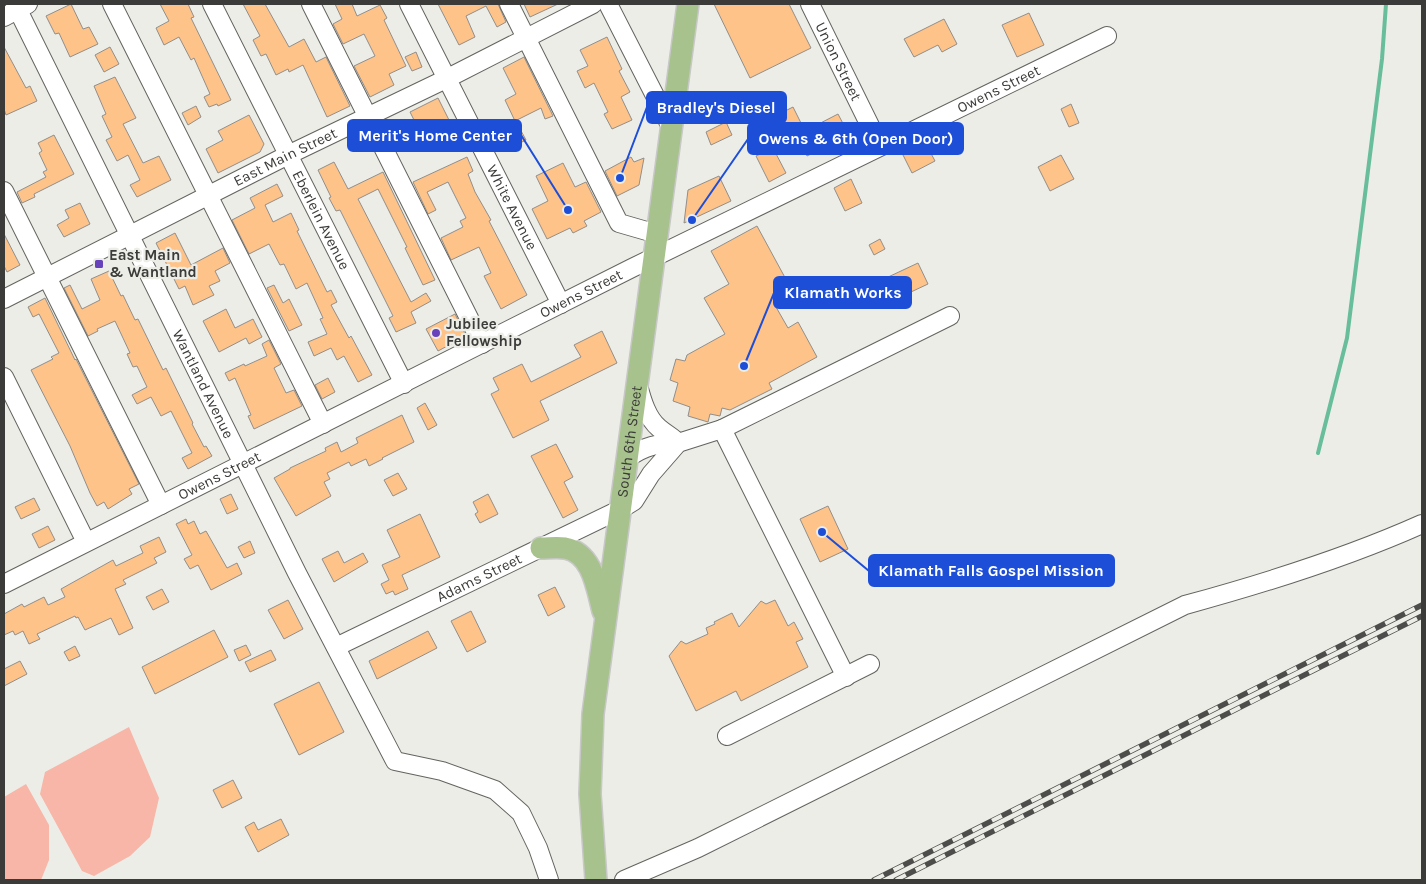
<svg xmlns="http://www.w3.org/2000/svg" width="1426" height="884" font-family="Karla,sans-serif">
	<rect width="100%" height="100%" fill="#edede8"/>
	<path fill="#f7b6a8" d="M129,727L159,798L150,837L130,856L94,876L82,871L40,794L45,772Z
		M26,784L49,825V860L41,880H4V797Z"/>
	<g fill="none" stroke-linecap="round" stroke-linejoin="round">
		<path stroke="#68be9a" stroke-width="4" d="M1318,453L1347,338L1382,59L1386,4"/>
	</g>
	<path fill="#fec389" stroke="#918e8b" d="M71,4L83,29L89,27L98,44L70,57L59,33L55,34L46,16Z
		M160,4H188L194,17L191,18L231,100L218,106L217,104L209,107L204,97L210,94L194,58L191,60L179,37L164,45L156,28L169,21Z
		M243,4H265L289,47L304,39L316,62L326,57L350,106L327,117L303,65L289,72L288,69L276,75L266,54L261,56L253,40L260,36Z
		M335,4H352L357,16L380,5L387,18L384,20L406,66L389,74L394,85L370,97L354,66L375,56L364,34L343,44L333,24L342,19Z
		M438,4H498L506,22L497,27L486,6L466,16L475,37L459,45Z
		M524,4H558L530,17Z
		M714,4H789L811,48L750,78Z
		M1029,13L1044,45L1017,57L1002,25Z
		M944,19L957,44L942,52L938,45L914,57L904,39Z
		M607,37L622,69L619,71L630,92L621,97L632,120L612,129L604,114L608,112L594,83L585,88L577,71L588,66L580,50Z
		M4,47L26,88L30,86L37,101L6,115L4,109Z
		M110,47L119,64L104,72L95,55Z
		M416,52L422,67L412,71L405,57Z
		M524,57L553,116L545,119L541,108L515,121L505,100L516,94L503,68Z
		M115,77L136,118L123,124L143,163L159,156L171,180L137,197L130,185L140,180L128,155L117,161L106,140L112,137L102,116L106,114L94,86Z
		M438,98L458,138L446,144L441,134L425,142L410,112Z
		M1071,104L1079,123L1069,127L1061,109Z
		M196,106L201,117L188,125L182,113Z
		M793,107L805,131L838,114L849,135L807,156L795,132L781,139L771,118Z
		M249,115L264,144L260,152L218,173L206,149L223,140L218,131Z
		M726,122L732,135L711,145L706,132Z
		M519,127L526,140L508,149L501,136Z
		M54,135L74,174L34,194L35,197L22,203L17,192L46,177L43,172L47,170L39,153L42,151L38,143Z
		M926,144L935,161L912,173L903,155Z
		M773,148L786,173L769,182L756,156Z
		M1061,155L1074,179L1050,191L1038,167Z
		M467,157L473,171L468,174L475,192L491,220L489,221L502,246L527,295L501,309L484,276L491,273L479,247L451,260L441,238L463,227L460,221L466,218L448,182L427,192L436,210L428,214L413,182Z
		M631,157L634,162L644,158L639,185L617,196L605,171Z
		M334,162L348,189L383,172L435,280L423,285L405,248L407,247L378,189L358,199L411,302L426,293L431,301L411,312L416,323L396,332L389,318L393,316L340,210L336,211L329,198L331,197L318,170Z
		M563,163L575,187L586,182L601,212L584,221L587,226L573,233L570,228L547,239L532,209L548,201L536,176Z
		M719,176L731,201L684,223L688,190Z
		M851,179L862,203L845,211L834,188Z
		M277,184L283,196L265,205L273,222L291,213L299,230L297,231L327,292L331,290L337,302L331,305L349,338L351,336L372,375L358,382L344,356L337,360L331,348L314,356L308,342L327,334L320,319L323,318L307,283L296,289L284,264L280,265L269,244L249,254L232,220L255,208L250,198Z
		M80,203L90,224L64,237L57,225L69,218L65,210Z
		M757,226L795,296L776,307L788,328L798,322L817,357L769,383L772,389L730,410L722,408L720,416L710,414L708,422L688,416L690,407L673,401L678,383L670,380L676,359L685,361L687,355L725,334L704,298L729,284L711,251Z
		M175,233L191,265L223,248L230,263L215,271L220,281L209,286L214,295L193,305L185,286L179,289L156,243Z
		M4,234L20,265L7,272L4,266Z
		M880,239L885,249L874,255L869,245Z
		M918,263L928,284L896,299L886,278Z
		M109,271L121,296L123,295L135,320L138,319L163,370L166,368L193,423L192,424L204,447L206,446L212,456L188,469L182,458L192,453L171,411L161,416L151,397L137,404L132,395L147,387L137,366L133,367L127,354L130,353L115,321L97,329L98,331L88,336L64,288L70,285L82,309L100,300L91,279Z
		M274,285L283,303L289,299L302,325L289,331L267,288Z
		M45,298L75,360L76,359L139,484L129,489L132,494L108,509L104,502L97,506L90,493L70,446L31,370L53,359L51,357L59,353L39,314L33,317L28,307Z
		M226,309L235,328L253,319L262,337L249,344L246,338L219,352L203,321Z
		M455,314L466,336L438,351L426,329Z
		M602,331L617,363L540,401L549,420L513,438L491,394L499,390L493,378L522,364L531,382L581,357L574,345Z
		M269,340L281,364L274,368L286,393L294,390L302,406L254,429L248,416L251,415L235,378L229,381L225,373L244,364L245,366L267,356L262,344Z
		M328,378L335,392L322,399L315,385Z
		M425,403L437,425L428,430L417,408Z
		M402,415L414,442L382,458L383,459L369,466L366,459L351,466L349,462L327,473L330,479L324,482L331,496L296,516L274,478L290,469V468L326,451L325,448L337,442L341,452L358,443L356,438Z
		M556,444L573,477L564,482L578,510L563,518L531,456Z
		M398,473L407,489L393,496L384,480Z
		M231,494L238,509L227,514L220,499Z
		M488,494L498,514L480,523L475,514L478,512L473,502Z
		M34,498L40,510L21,519L15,507Z
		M828,506L848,549L820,562L800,519Z
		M420,514L440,557L402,575L408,589L395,595L393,591L386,594L381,584L389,580L382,565L400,557L387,530Z
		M186,519L188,524L194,521L200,534L206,531L227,568L237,563L242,574L211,590L198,565L190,569L184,559L192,555L176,524Z
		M48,526L55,540L39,548L32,534Z
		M159,537L166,552L154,558L157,563L123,580L126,584L115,589L133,628L119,635L111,618L85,630L78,617L76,618L75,616L37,634L40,639L29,644L23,631L15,635L13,631L4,635V614L22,604L24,607L44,597L48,605L65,597L61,589L113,560L116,566L143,553L140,546Z
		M250,541L255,553L244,558L238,547Z
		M338,551L344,563L363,553L368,562L334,582L322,559Z
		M555,587L565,607L548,616L538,595Z
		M162,589L169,602L153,610L146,597Z
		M288,600L303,629L284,639L268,610Z
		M775,600L788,626L794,622L803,639L796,642L808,667L741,701L736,691L696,711L669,656L681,641L686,644L708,634L706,628L715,624L714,622L732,613L739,627L761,601L766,604Z
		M471,611L486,642L467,652L451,621Z
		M214,630L228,657L155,694L142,667Z
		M428,631L437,648L377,679L369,661Z
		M246,645L251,655L239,661L234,650Z
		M75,646L80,656L69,661L64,652Z
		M271,650L276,660L250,672L245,662Z
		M20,661L27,674L4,686V669Z
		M319,682L344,732L299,755L274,704Z
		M233,780L242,798L222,808L213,790Z
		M281,819L289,835L258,852L245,827L254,822L258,830Z"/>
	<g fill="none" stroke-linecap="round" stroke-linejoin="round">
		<defs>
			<g id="minor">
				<path id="s1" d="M15,4L297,573L395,761L442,771L495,790L521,813L538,848L549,880"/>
				<path d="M112,4L323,424"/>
				<path id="s2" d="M212,4L404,384"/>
				<path d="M311,4L482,344"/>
				<path id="s3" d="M409,4L561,304"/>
				<path d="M509,4L619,223L657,234"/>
				<path d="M608,4L671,127"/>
				<path id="s4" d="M810,4L880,146"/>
				<path d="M4,17L28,4"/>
				<path d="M4,191L161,505"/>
				<path id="s5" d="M4,299L288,155L446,79L593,4"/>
				<path d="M4,377L86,542"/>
				<path d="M638,385C642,400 647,418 659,428C666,434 673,437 678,443"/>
				<path d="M722,429L846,677"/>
				<path d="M628,458C644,446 659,443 678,443"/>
				<path id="s6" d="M4,584L632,268L1107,36"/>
				<path id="s7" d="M336,647L621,509L634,501L651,474L678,443L722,429L950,316"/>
				<path d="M727,736L870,664"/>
				<path d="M624,880L698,848L1185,605C1266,583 1346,558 1422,524"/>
			</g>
			<g id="major">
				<path d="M541,548C549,548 557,547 565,548C593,553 597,589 603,611"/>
				<path id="s8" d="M596,880L590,794L593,714L688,4"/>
			</g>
		</defs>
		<use href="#minor" stroke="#63635f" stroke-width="20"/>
		<use href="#major" stroke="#c8c8c8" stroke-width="24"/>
		<use href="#minor" stroke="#fff" stroke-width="18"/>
		<use href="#major" stroke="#a7c28c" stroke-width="21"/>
		<defs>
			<path id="rail" d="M874,880L1422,605
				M896,880L1422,616"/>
		</defs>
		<use href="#rail" stroke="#4d4d4b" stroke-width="5.5"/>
		<use href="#rail" stroke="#edede8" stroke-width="4" stroke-dasharray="11" stroke-linecap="butt"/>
	</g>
	<g fill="#6742ba" stroke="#edede8" stroke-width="2">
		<rect x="94" y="259" width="10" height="10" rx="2.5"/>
		<circle cx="436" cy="333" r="5"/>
	</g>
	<g text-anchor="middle" stroke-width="4.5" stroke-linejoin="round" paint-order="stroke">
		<g font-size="15" fill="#3b3b39" stroke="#edede8">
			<text dy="5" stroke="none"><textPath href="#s4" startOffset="64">Union Street</textPath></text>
			<text dy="5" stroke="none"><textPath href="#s6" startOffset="1111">Owens Street</textPath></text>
			<text dy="5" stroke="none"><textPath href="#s5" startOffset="315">East Main Street</textPath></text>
			<text dy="5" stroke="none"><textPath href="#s3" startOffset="228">White Avenue</textPath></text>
			<text dy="5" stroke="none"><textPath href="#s2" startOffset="242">Eberlein Avenue</textPath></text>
			<text dy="5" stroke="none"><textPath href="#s6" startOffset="646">Owens Street</textPath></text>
			<text dy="5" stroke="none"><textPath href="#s1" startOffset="424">Wantland Avenue</textPath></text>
			<text dy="5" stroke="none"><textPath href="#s8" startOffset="441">South 6th Street</textPath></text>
			<text dy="5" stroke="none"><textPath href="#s6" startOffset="241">Owens Street</textPath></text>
			<text dy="5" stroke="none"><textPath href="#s7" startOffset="159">Adams Street</textPath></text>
		</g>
		<g font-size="15" font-weight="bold" fill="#3b3b39" stroke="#edede8" text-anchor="start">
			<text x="109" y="260">East Main<tspan x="109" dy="17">&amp; Wantland</tspan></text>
			<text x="446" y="329">Jubilee<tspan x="446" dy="17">Fellowship</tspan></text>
		</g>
	</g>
	<path fill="none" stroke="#1d4ed8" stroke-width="2" d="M620 178L647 107M568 210L521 135M692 220L748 139M744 366L774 293M822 532L869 571"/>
	<g fill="#1d4ed8" stroke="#edede8" stroke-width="2">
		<circle cx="620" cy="178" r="5"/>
		<circle cx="568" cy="210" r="5"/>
		<circle cx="692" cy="220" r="5"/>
		<circle cx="744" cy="366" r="5"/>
		<circle cx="822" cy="532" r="5"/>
	</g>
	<g fill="#1d4ed8" stroke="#1d4ed8" stroke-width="2">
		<rect x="647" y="92" width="139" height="31" rx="5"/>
		<rect x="348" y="120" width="173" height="31" rx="5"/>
		<rect x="748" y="123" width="215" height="31" rx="5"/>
		<rect x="774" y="277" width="137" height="31" rx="5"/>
		<rect x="869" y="555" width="245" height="31" rx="5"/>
	</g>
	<g font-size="16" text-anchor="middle" font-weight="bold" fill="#fff">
		<text x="716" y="113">Bradley's Diesel</text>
		<text x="435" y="141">Merit's Home Center</text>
		<text x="856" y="144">Owens &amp; 6th (Open Door)</text>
		<text x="843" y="298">Klamath Works</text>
		<text x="991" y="576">Klamath Falls Gospel Mission</text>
	</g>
	<rect width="1426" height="884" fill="none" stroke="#3b3b39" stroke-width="10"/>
</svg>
